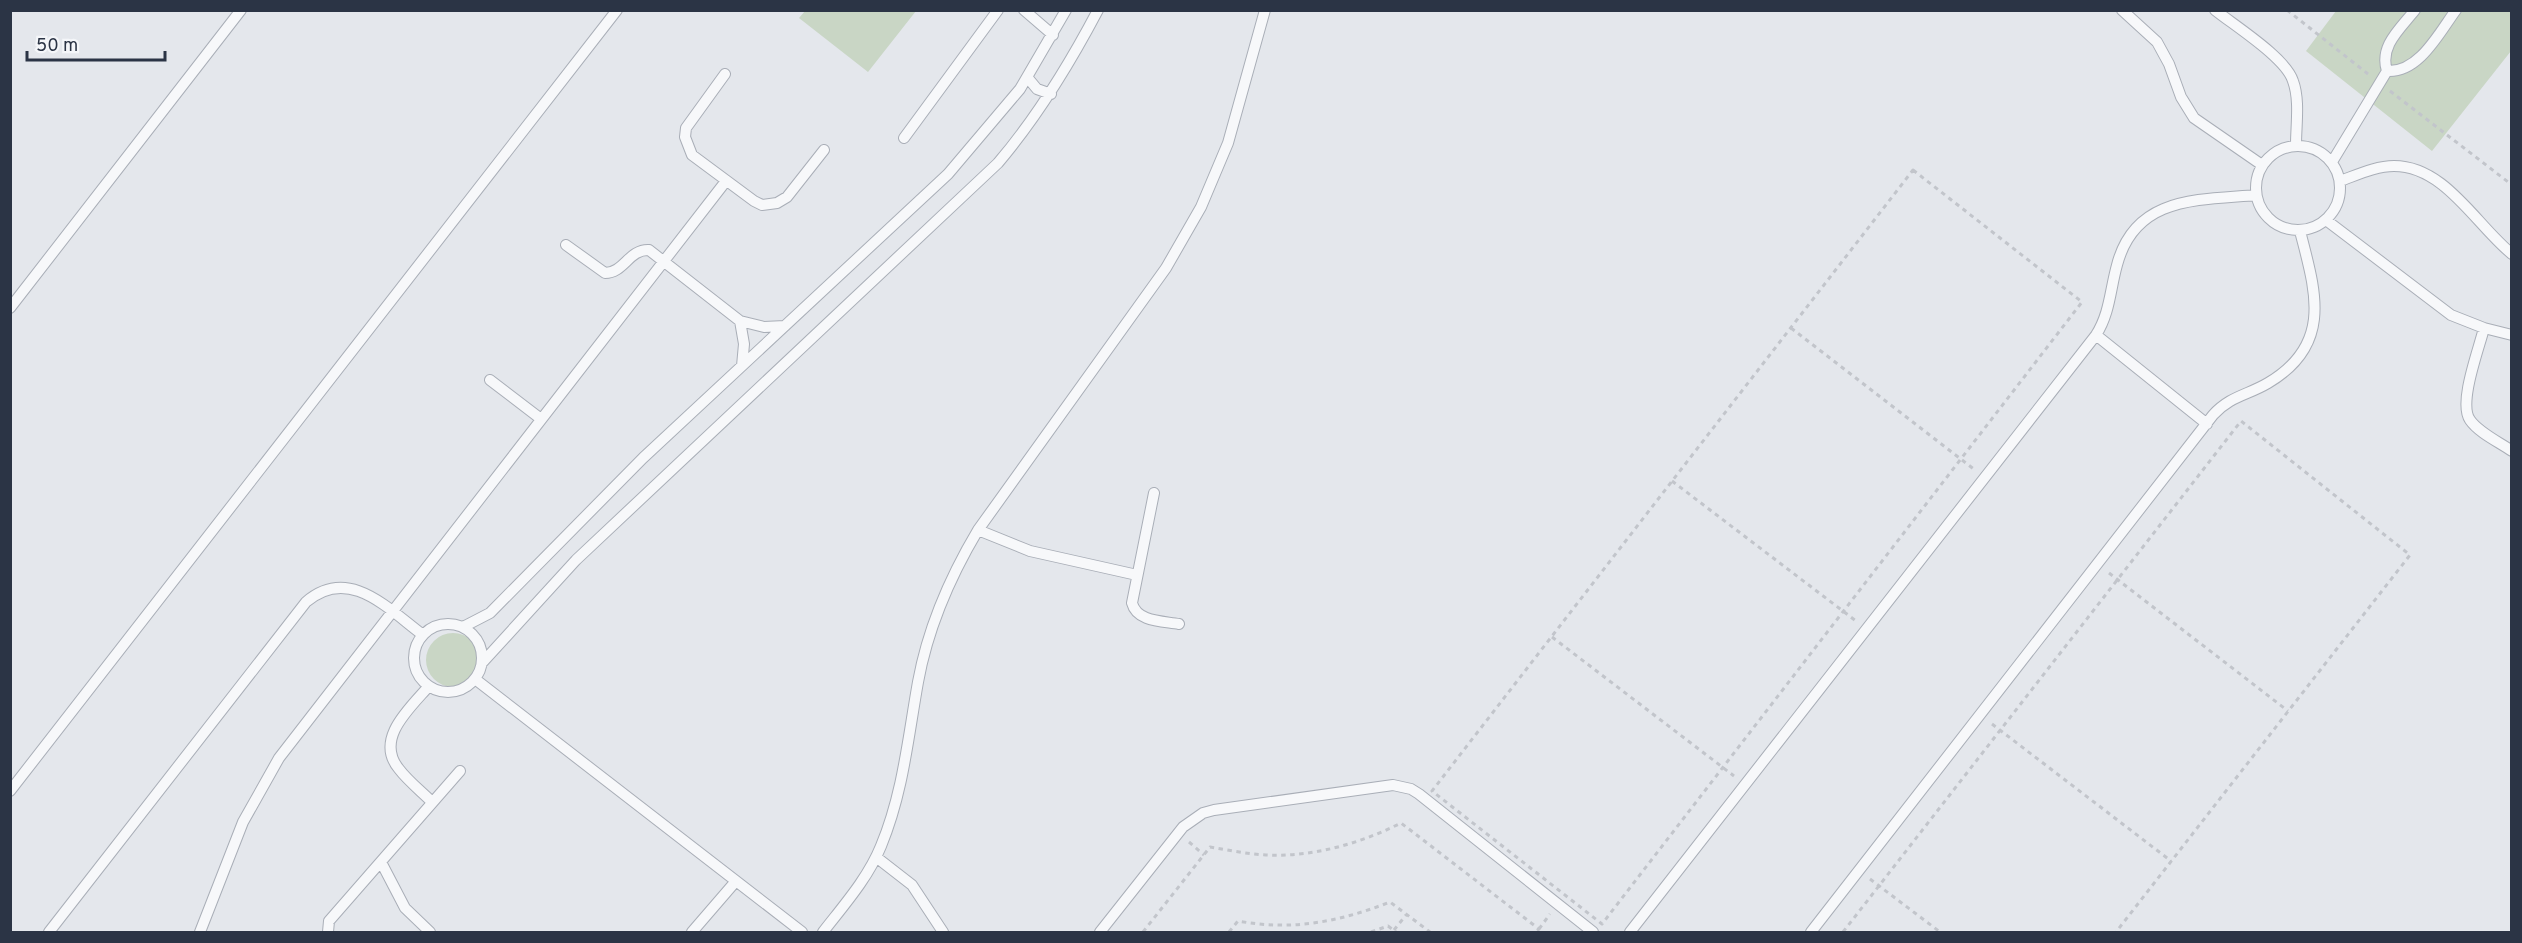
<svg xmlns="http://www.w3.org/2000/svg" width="2522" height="943" font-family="Overpass,sans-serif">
	<rect width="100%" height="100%" fill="#e4e7ec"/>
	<path fill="#c9d6c5" d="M805,11V10L916,11L868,72L799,18Z
		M2336,11H2511V51L2432,151L2306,51Z
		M426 660a27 27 0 1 1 54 0a27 27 0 1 1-54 0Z"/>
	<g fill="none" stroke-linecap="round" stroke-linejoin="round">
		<defs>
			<path id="service" d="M1024,10L1053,35
				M2122,10L2157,42L2169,64L2181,97L2194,118L2262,165
				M2215,10C2235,26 2286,58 2293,81C2300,100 2296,125 2296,145
				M2387,71C2419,73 2439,33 2456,10
				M725,74L686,128L685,137L692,155L754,201L762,205L777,203L787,197L824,150
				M1027,77L1037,89L1051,94
				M904,138L998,10
				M2256 188a42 42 0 1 1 84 0a42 42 0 1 1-84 0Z
				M2332,162L2387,71C2379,46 2400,29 2415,10
				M2340,181C2357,175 2376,166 2394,166C2445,166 2476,225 2512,254
				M2326,220L2451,315L2484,328L2512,335
				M566,245L605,273C624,273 629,249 649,250L740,321L764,327L785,326
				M10,308L241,10
				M740,321L744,344L742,366
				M2484,328C2479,349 2458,403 2470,420C2479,433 2499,442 2512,451
				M2096,335L2207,424
				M490,380L541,419
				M1154,493L1132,603C1137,622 1162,621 1179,624
				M978,530L1030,551L1137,575
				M414 658a34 34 0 1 1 68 0a34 34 0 1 1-68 0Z
				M463,627L490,613L643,458L948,174L1020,89L1066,10
				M482,663L576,560L998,163C1038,116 1069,65 1098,10
				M475,679L802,932
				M429,686C410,708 374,739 399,769C408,781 421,791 432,802
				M10,791L617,10
				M876,857L912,885L943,932
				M381,862L405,908L430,932
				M49,932L306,602C349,565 388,609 423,635
				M200,932L243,822L279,758L726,181
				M328,932L329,921L460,771
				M692,932L736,881
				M823,932C844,905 868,878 881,846C903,793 908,738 918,682C928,627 950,577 978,530L1166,268L1201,207L1228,143L1265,10
				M1100,932L1183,827L1203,813L1214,810L1393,785L1411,789L1419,794L1593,932
				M1630,932L2096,335C2110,313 2110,290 2117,265C2135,196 2198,200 2256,195
				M1811,932L2213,415C2230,396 2248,395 2268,383C2334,344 2315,290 2300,231"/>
		</defs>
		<use href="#service" stroke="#a9aeb7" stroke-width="12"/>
		<path stroke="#c2c5cb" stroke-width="3" stroke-dasharray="4.5 4.5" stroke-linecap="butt" d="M2287,10L2368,74
			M2390,91L2512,185
			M1913,170L2082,302L1602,924L1432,791Z
			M1791,328L1975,470
			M1672,481L1856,621
			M2109,573L2288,711
			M1552,637L1734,776
			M1992,724L2171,861
			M1189,842L1204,855
			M1870,879L1940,932
			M1539,929L1550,914
			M1394,930L1406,915
			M1143,932L1210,847C1228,850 1247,854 1266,855C1313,857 1359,844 1401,823L1539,929L1536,932
			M1229,932L1238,921C1292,931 1339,922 1390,902L1430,932
			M1371,932L1388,926L1396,932
			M1843,932L2241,421L2410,555L2116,932"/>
		<use href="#service" stroke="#f7f8fa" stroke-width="10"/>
	</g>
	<rect width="2522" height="943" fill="none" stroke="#2b3445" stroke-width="24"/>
	<path d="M27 51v9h138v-9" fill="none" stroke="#2b3445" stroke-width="3"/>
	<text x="36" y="51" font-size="18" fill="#2b3445" stroke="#f4f6f9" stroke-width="4.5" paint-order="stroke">50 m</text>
</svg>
